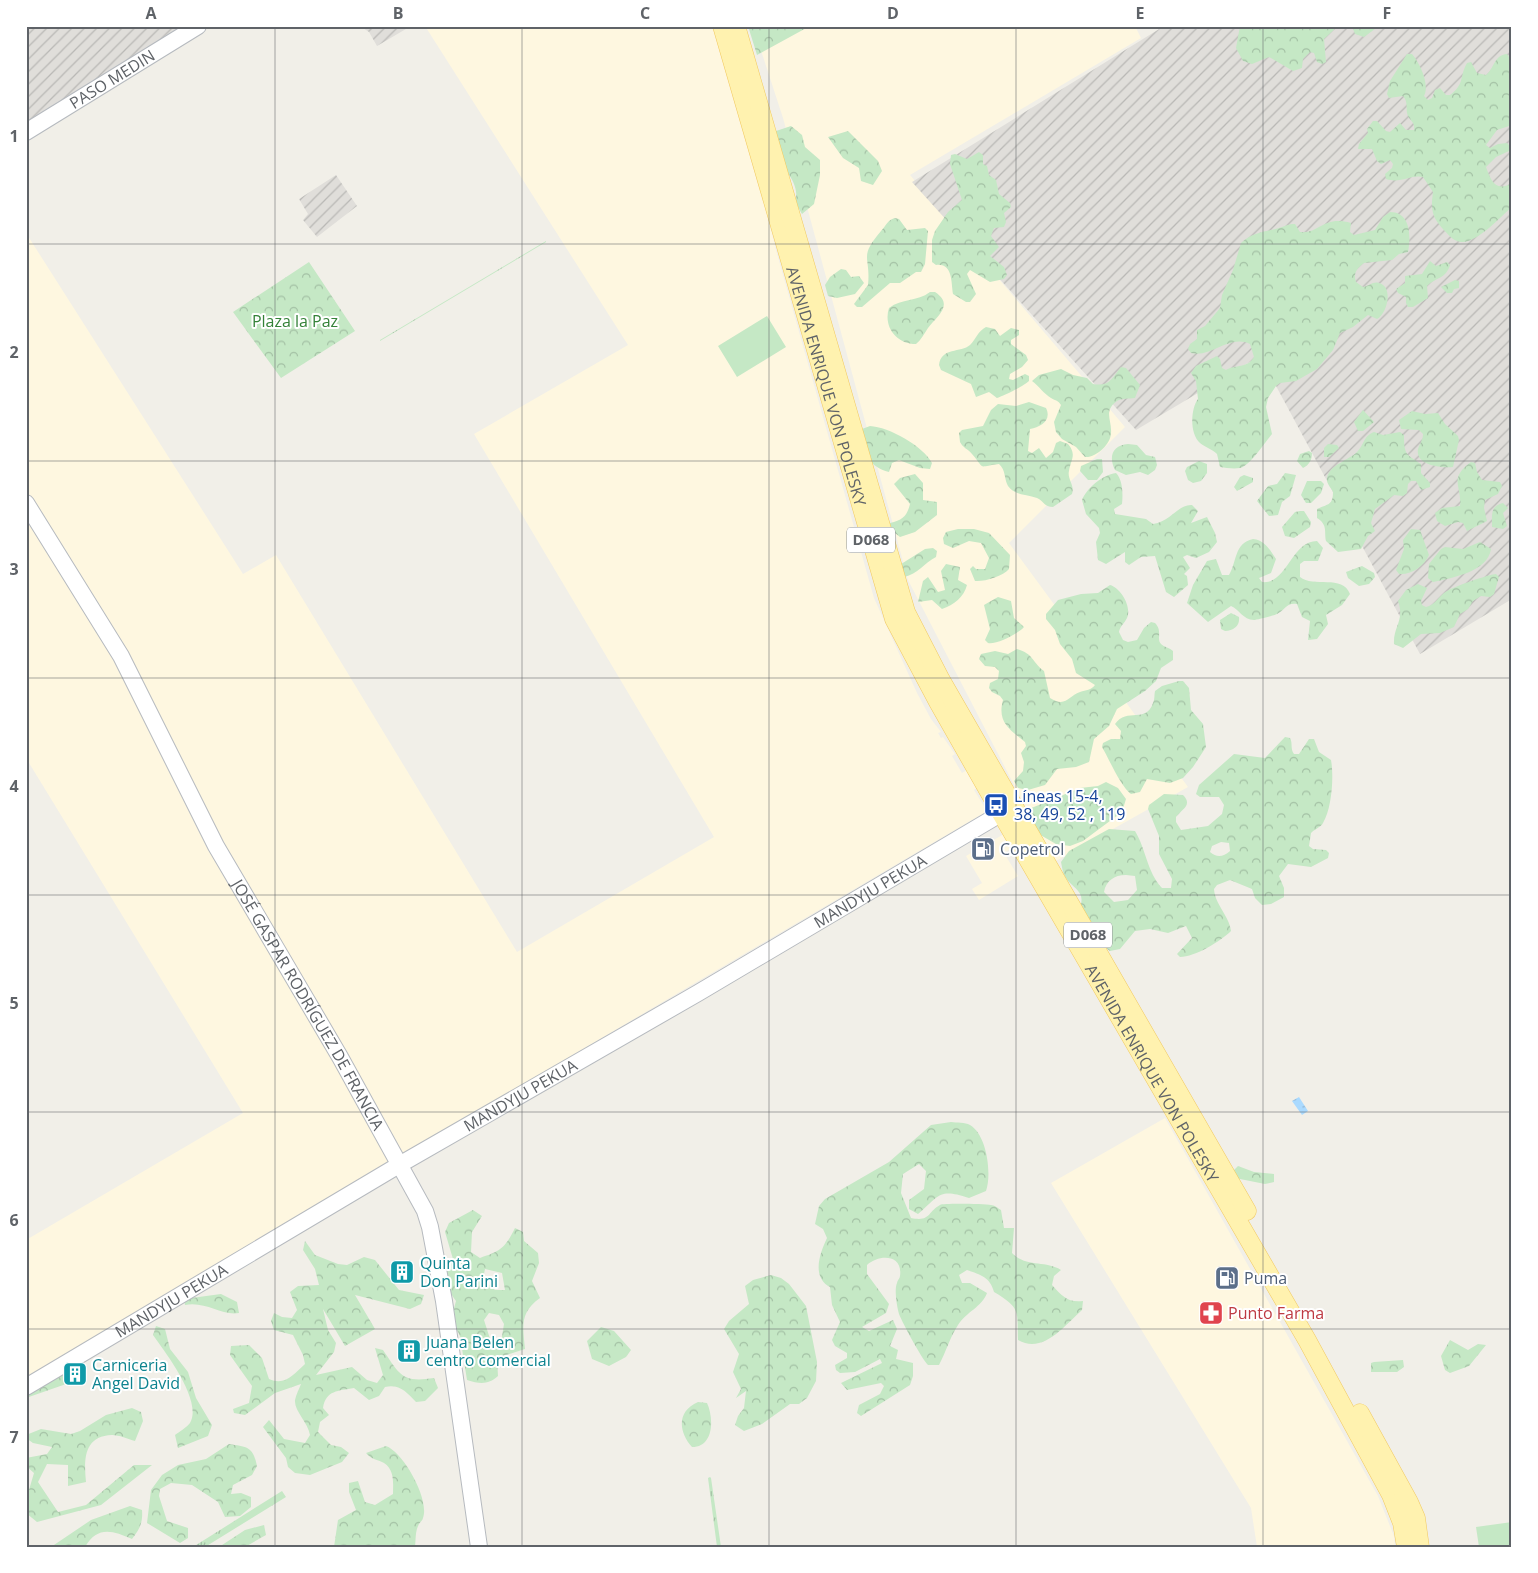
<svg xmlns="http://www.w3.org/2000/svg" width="1538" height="1573" font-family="'Open Sans',sans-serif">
	<defs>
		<pattern id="industrial-furrows" width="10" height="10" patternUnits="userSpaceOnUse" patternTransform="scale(1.25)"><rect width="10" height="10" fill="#e0deda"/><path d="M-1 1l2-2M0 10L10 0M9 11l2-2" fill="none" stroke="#b9b8b5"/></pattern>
		<pattern id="grass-tufts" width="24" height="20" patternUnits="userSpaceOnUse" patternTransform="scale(1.25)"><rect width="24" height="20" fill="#c5e8c5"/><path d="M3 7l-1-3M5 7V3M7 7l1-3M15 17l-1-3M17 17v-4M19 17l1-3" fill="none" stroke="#a3c0a4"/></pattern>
		<pattern id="forest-crowns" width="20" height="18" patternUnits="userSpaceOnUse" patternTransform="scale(1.25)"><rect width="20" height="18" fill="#c5e8c5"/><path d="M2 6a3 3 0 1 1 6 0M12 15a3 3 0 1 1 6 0" fill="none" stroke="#a3c0a4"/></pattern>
		<pattern id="water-ripples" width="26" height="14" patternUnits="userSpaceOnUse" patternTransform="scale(1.25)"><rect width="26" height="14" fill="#aadaff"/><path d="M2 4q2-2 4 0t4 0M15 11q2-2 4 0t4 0" fill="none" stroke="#8eb4d2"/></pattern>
	</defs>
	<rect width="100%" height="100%" fill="#f1efe8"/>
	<path fill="#fef7e0" d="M425,26H713L758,176L776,250L874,598L917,693L931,719L941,732L938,733L941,738L943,737L955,754L952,756L962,773L967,770L978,787L974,790L987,811L26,1377V1240L243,1113L26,758V233L243,574L276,555L517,952L714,837L474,434L628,345Z
		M753,26H1135L1141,38L910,175L1125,427L1009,543L1188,787L1054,862L908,580L783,118Z
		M1004,834L1012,848L1004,853L1018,876L979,900L972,889L982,883L966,856Z
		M1165,1118L1378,1496L1394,1536L1395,1547H1257L1251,1508L1051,1183Z"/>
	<path fill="url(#industrial-furrows)" d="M26,26H199L26,133Z
		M360,26H411L377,46L369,32Z
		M1164,26H1512V599L1420,654L1260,356L1136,430L912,182Z
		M336,175L357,206L317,237L303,220L308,214L299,199Z"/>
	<path fill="url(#grass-tufts)" d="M546,241V242L380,341V340Z
		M710,1477L711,1478L721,1547H717L708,1478Z
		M282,1491L286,1497L205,1547H193Z"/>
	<path fill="url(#forest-crowns)" fill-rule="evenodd" d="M748,26H810L757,55Z
		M1240,26H1338L1324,39L1326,62L1322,64L1317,62L1314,53L1310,52L1303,59L1302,68L1293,71L1269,57L1252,64L1243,61L1236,48Z
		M1352,26H1379L1364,37L1355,34Z
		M1407,54H1412C1420,63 1430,85 1424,96L1428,100L1432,98L1435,90L1440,88L1446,95H1450C1465,84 1459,77 1467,63L1471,62L1477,73L1486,75C1494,69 1494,55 1507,54L1512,61V125L1497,130L1486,145L1490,148L1498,144L1507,143L1510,146L1509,151L1496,157L1486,167C1491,180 1495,193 1512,183V207C1500,217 1473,248 1457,241C1451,239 1446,232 1442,228C1431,216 1431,207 1433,192L1423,177C1411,174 1401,184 1386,179L1385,174L1392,168L1393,164L1390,160L1381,164L1377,161L1372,149H1358L1359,144L1368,133L1367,129L1373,121H1377L1386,131L1390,132L1400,123L1406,130H1414C1415,122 1411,122 1408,116C1405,109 1409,103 1403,96L1389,98L1387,94L1390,81Z
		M791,126L802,135L805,147L820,160V175L814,204L802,214L795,202C802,181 778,167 775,147C774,143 776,136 776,131Z
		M848,131L878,161L882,171L873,185L861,181L859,168L843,158L828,137Z
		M979,152L983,155V164L987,166L989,175L996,180L999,194L1010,203L1011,207L1004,213L1006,222L1004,227L994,228L991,236L999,247L990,256L1004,267L1007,275L1004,279L990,282L970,270L967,274L976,294L970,302H966L953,294C951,282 953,263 936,265L932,262V240L935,231L948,212L962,200L950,164L951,155L955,154L967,159Z
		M1390,212C1411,212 1411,237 1408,252L1399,254L1392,260L1364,263C1357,268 1353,273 1356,282L1363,287C1369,286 1373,281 1379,283C1394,287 1387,314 1377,319L1368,315L1353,327L1340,333L1333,350L1317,369L1296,381L1280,383L1276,386L1268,398L1266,407L1272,434C1265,442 1250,466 1240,468C1234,469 1226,468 1220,467L1217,454C1212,449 1205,447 1200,443C1189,433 1191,408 1198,399L1196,381L1191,373L1196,366L1217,356L1220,359L1222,368L1226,370C1236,364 1247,369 1254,357L1250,344C1229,334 1212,358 1191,353L1188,349L1190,344L1197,339V330L1205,326L1220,308L1222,295L1233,270L1241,243C1252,232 1265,232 1279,228C1286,226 1288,224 1295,224L1300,232C1320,234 1323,215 1351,223L1350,232L1354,235L1375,230L1383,217Z
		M895,218L899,219L907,230L925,228L928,231L925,264L921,272H916L900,283H890L862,307H857L854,304L868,285C871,256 858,258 881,231C886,226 887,220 895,218Z
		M1430,261L1436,266L1447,262L1450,265C1446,279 1436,277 1427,286L1428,298L1413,307H1408L1406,303V297L1398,293L1396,289L1405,283V276L1422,274Z
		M309,262L355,331L281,378L233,312Z
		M841,269L846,270L851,277L859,276L864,283L855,294L837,298L828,296L825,285L830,277Z
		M1455,280L1459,281V288L1454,289L1452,293H1447L1441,287Z
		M930,292H935C955,305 936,317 928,328C924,334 921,340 916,344C896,344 883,326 889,308C902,298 917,302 930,292Z
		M986,327L995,329L1000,336L1011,328L1019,330V335L1011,340V344L1026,355L1028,360L1022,367L1010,374L1009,379L1013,380L1025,374L1029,376V381C1024,386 1003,396 997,398L989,392L976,397L971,384L941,370L939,365C941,347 961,353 970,345C976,339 978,331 986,327Z
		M1121,367L1126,368L1140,385L1135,398C1129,399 1122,398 1117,401C1103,411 1112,420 1111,433C1111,444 1096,458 1085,457L1076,447L1062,439L1056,432L1054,422L1061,405C1058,400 1056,401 1051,398C1044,394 1039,386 1032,381L1039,375L1061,369L1073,375L1087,378L1093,384C1110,387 1112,378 1121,367Z
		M1029,402L1046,408C1052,420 1041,427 1030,429L1028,451L1032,453L1039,448L1046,458L1053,452L1056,443L1060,441L1068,444C1077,455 1071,459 1069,471C1067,479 1075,485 1072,494L1053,507C1044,507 1044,501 1037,498C1027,494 1015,496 1008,486C1004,479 1006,470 999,464C976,467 986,470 972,454C968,449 963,448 960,442L959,433L962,430L983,426L991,410L998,404L1016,406Z
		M1363,410L1374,422L1363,431H1358L1354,422Z
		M1412,411L1425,414L1438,413L1445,424L1458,436L1459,440L1453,467C1442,468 1415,466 1418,449C1420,443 1423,440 1423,434L1419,430L1401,429L1399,420Z
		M870,426C889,427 923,446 932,463L930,469L920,468L899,460L892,463L889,472C868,467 861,450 862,429Z
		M1374,432L1383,435L1400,432L1404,435C1404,455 1406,454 1421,464V473L1430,483V487L1421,490L1416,481H1411L1408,484L1407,493L1403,496L1394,495L1375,509L1371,523L1375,531L1368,536L1361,549L1338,552L1326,541C1324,531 1328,525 1317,518V509C1327,504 1333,506 1333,492C1331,488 1326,483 1327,478C1329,465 1349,460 1357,452C1365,444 1363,436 1374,432Z
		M1128,444L1137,445L1146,455L1155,457L1157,465L1155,470L1148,475L1140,472L1126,475L1115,470C1108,456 1113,445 1128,444Z
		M1328,444L1337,445L1339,448L1329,457H1324V448Z
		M1309,451L1312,453C1312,460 1309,465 1303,468L1297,461L1300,454Z
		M1097,459H1102L1103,472L1097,480H1088L1080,471L1081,466Z
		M1199,461L1207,464V473L1201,481L1193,483L1188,480L1185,471L1187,467Z
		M1471,462L1475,463L1477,472L1482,480L1500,482L1502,486L1498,494L1485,500L1484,508L1487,521L1467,531L1463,523L1458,522L1445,526L1437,521L1435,513L1442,508L1460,506C1462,485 1448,479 1471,462Z
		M1116,473C1123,480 1123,495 1122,504L1114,509L1115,514L1146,519L1153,524C1172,521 1178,504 1192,505L1198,511L1191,523L1207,517L1215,533L1217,542L1209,552L1196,558L1187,555L1183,557L1190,568L1184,574L1187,576L1188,585L1174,597L1166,592L1155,556L1141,557L1129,565L1125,562V552L1106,564L1098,560L1096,542L1100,533L1099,528L1086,514L1082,500C1087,488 1102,475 1116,473Z
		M1285,473L1296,475L1290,496L1282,502L1278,515L1269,516L1257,501L1268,486L1277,484Z
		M915,474L923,483V500L937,502V515L915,532L900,537L891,530L890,523C903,520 907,516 910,504L894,484L900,478Z
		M1244,475L1253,478V482L1237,491L1234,487L1240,477Z
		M1307,481H1321L1324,484L1321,493L1311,503H1306L1301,495Z
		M1503,503L1508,508L1503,513L1507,526L1503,529L1492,527C1492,515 1490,506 1503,503Z
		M1300,511H1304L1311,522L1310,527L1294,538L1285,536L1282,527L1295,512Z
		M958,529H974L989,533L1010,555L1009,569C1003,576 984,582 975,581L970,569L973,566L976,569H985L989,558L981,543L969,541L953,548L944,544L943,538L946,532Z
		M1411,529L1420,530L1429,555C1424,566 1412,575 1399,574L1396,570L1404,549L1403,540Z
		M1253,539C1265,540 1270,550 1276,559L1271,573L1259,578L1262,582C1287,585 1291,541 1317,541L1323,548L1318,561H1304L1300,564V577C1313,588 1343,574 1350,594L1342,605L1326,615L1328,624L1317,639L1308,640L1310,621L1302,617L1297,604C1287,602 1285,610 1277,614C1276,615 1256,620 1254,620C1243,620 1239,609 1231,606L1208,622L1187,603L1193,585L1207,561L1216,559L1222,575H1229C1237,562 1234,543 1253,539Z
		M1480,542L1491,549C1488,572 1451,578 1433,582L1428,578L1429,564L1441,549L1445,547L1463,549Z
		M933,548L937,551L936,557C924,563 918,574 904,577L898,566L925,549Z
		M946,564L960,567L958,580L967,585C964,597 954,605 942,609L932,600L918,602L923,581L928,577L938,592L945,590L941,571Z
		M1362,566L1374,573L1375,577L1369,584L1359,586L1348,578L1346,572Z
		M1496,574L1499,577L1494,594L1490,597L1481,596L1473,601L1468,609L1460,614L1454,627L1440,633L1421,634L1403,648L1394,644C1393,626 1405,621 1398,601L1406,590L1418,584L1427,588L1421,601L1422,605L1426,607C1437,604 1438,596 1447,591C1453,587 1490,574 1496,574Z
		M1110,585C1121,588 1132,607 1127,618C1124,624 1120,626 1119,632L1123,640L1128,642L1137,640L1144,628L1151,622L1155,623C1163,631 1156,639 1161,644C1164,647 1170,648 1173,651V660L1161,668L1156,681L1145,691L1117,709L1109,726L1094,739L1089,762L1076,767L1057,769L1045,785L1028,790L1018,788L1014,781L1023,771L1024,762L1021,753L1026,746L1025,742C1009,729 997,722 1003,700L1000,696L992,692L989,688L990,683L998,679L999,671L995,667L985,666L979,659L981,654L995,651L1008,654L1017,649C1034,654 1031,661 1044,671L1050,698C1066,708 1068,696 1080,692C1086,690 1091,690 1095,685L1076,673L1072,659L1060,644L1055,630L1046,619V614L1058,600L1081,594L1098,593Z
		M998,597L1011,601L1014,618L1024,627C1019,633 996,645 988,643L985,640L990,629L984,605Z
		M1231,613L1239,617C1240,626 1234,630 1225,631L1221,629L1220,620Z
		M1179,681H1183L1189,688L1191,710L1203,724L1206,747L1193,767L1183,778L1170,783L1147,779L1140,792L1131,794C1121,787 1109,759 1102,747L1103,743L1111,739H1120L1121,731L1115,724C1127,707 1146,724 1153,703C1155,699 1154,695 1155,691L1162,686Z
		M1285,737L1290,738C1293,743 1290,749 1294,754H1299L1309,739H1314L1319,752L1331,760C1334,776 1332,808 1323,823C1321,827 1315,829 1311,833L1309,846L1313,849L1326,850L1329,853L1328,858L1311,867L1288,864L1279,876L1284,888V897L1271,904L1262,905L1255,898L1252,889L1230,880L1217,885L1214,889C1215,905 1229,915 1231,931C1221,941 1195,957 1180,957L1177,954L1192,938L1186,926L1168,933L1150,929L1135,931L1120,949L1110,951L1106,948L1105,934L1091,922L1080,907C1086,891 1073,889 1066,878C1063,874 1062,867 1061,862L1069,851L1109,829L1135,831C1146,849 1147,872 1162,888H1171L1172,879L1159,854V836L1148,809L1149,805L1164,794L1183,795C1193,805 1182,809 1176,817V822L1181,830L1208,826L1222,814L1224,805L1219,797H1200L1196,794L1199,785L1234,754L1265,758ZM1221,842L1229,843L1230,851C1223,857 1217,858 1210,852L1212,846ZM1126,875L1135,876L1137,890L1128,900L1114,902L1104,892C1106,881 1114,875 1126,875Z
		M1106,782L1118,788L1126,799L1122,812L1083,841L1070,846L1056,844L1037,833L1026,813L1029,809L1080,788L1098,786Z
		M951,1122C957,1123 965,1122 970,1125C987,1135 992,1174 986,1191L969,1198C939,1188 940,1195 918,1214L909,1209V1200L924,1189L926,1171L919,1164L903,1174L901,1193L911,1218C931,1222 927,1212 940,1205C943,1203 985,1204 991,1205C994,1205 998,1208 1001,1210L1004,1228H1014L1012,1253C1026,1268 1045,1260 1061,1270L1054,1276L1052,1285C1062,1296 1068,1303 1083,1301L1082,1310C1065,1325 1043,1355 1018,1340C1017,1311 1021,1308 994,1292C990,1277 981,1275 967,1270L959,1275L962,1283H970L987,1293C982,1307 966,1312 958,1325C950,1337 946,1352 939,1365H928C922,1359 903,1324 899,1314C897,1307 894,1290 897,1283C897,1281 900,1278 900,1276C903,1254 879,1254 867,1265V1274L889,1304L886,1313L862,1327L869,1331L893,1320L897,1329L890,1346L898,1350L896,1359L913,1363V1376L910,1385L861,1416L857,1413L859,1405L880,1394L884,1386L881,1383L847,1390L841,1383L882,1363L880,1359L855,1372L840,1373L836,1370L835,1365L847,1358V1353L835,1346L832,1340L840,1322L832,1305L830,1287C811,1277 820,1253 827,1238L823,1229L815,1224L819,1206L825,1199L889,1162L931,1125Z
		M1238,1166L1254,1172L1274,1174V1182L1265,1184L1235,1178L1233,1171Z
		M473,1210L482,1216L472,1232L471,1252L480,1258C501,1251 505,1248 515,1228L523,1232L524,1241L538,1253L539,1263L532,1281L540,1298C519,1313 523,1327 525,1349L497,1358L498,1376C488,1385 480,1384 467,1380L460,1336L451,1319L456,1301C443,1282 442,1279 453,1259L445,1232L449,1223ZM485,1269L502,1273L505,1290H495L483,1279ZM489,1313L499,1315L504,1324L501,1342L492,1345L484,1320Z
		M305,1241L315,1255L338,1264L347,1265L364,1257L375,1260L399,1290L424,1295L421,1304L410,1309L355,1295L375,1329L345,1346L323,1309L328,1330L336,1343L334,1352L316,1375L352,1367L367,1380L377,1383L383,1375L375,1348L383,1350C400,1375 402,1383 434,1378L438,1388L425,1401L416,1402C406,1392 400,1384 385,1387L379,1396L369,1400L354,1388C338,1391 326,1390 323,1408L329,1415L320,1422L318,1432L331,1445L341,1447L349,1453L342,1462L310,1475L295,1473L288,1467L286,1458L263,1427L269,1420L284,1439L305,1443L310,1435C308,1422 294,1411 295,1400C296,1395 299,1389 301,1384L275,1393L245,1415L234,1413L233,1409L249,1403L252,1386L230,1355L231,1346L249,1345L262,1358L269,1379C285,1386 293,1375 305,1364L303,1355L293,1335L274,1330L271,1321L274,1313L282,1317L292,1318L297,1310L290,1292L298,1286L319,1285L315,1269L303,1250Z
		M771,1275L781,1278L789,1284L806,1306L817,1362L816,1381L807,1398L799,1404H790L762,1424L744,1431L735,1425L738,1416L744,1408L746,1391L736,1398L741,1389L733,1372L739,1354L724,1329L729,1321L749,1304L745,1286L753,1280Z
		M221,1294L237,1302L239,1313C221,1316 206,1301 185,1305L184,1299Z
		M156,1326L165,1329L170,1349L188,1372L196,1398L212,1425L208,1436L178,1448L175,1435C179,1432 187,1427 190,1423C203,1401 165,1352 153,1335Z
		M601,1327L614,1331L631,1350L626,1357L609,1366L592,1359L587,1341Z
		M1450,1340L1468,1350L1478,1344L1486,1345L1469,1366L1450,1373L1445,1370L1441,1356Z
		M1403,1360L1404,1367L1397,1372H1371V1363L1374,1362Z
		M61,1369L70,1373L69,1383L26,1398V1386Z
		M698,1402L707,1403C714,1418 714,1447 692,1447C678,1431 677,1411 698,1402Z
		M132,1408L141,1412L143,1421L135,1441C128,1439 119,1435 112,1435C83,1436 84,1461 86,1482L68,1486V1465L47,1464L38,1482L58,1512L86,1505L134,1465H152L101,1505L37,1522L26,1513V1500L34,1473L26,1466V1458L47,1454L52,1447L33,1443L26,1438V1435L41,1429L71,1434L80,1431L106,1415Z
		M229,1444C247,1447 253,1446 257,1466L252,1475L233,1485L231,1494L241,1493L251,1497V1507L240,1516L225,1517L218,1502L192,1485L171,1483L160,1489L159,1496L167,1521L188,1528V1538L180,1543L147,1523L151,1490L162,1475L178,1465L206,1459Z
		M386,1446C403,1452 430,1499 423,1518C423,1520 420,1522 419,1524C415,1531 416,1539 415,1547H334L338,1520L356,1510L349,1492V1483L358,1481L365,1502L375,1505L393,1494C393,1484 395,1470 384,1463C377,1459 372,1460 366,1453Z
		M130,1506L142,1510C143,1522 140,1529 132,1539C112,1530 97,1526 85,1547H51L91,1520Z
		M264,1525L266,1535L245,1547H219L245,1530Z"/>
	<path fill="#c5e8c5" d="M767,316L786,347L737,377L718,346Z
		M1512,1522V1547H1479L1476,1527Z"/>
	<path fill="url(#water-ripples)" d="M1299,1097L1308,1111L1302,1115L1292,1101Z"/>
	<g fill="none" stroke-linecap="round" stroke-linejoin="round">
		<defs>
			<g id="secondary">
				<path id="s1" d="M26,132L198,26"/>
				<path id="s2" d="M26,503L121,656L216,846L340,1057L425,1211L430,1227L444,1301L479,1547"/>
				<path id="s3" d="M26,1387L399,1165L698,993L1012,807"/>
			</g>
			<g id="primary">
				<path id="s4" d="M722,26L894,619L938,702L1001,813L1307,1340L1391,1495L1402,1523L1406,1547"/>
				<path d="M736,26L906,612L941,680L1247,1211"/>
				<path d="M1360,1413L1409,1502L1416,1518L1420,1547"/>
			</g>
		</defs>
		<use href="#secondary" stroke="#b6babf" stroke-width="18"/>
		<use href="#primary" stroke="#f2c960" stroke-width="19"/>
		<use href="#secondary" stroke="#fff" stroke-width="16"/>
		<use href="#primary" stroke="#fff2af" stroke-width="18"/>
	</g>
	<path fill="none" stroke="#5f6368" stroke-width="1" stroke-opacity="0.55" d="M275,26V1547M522,26V1547M769,26V1547M1016,26V1547M1263,26V1547M26,244H1512M26,461H1512M26,678H1512M26,895H1512M26,1112H1512M26,1329H1512"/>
	<defs>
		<symbol id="bus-square" viewBox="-11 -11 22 22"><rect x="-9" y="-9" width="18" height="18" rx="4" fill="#1a4fb4" stroke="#fff"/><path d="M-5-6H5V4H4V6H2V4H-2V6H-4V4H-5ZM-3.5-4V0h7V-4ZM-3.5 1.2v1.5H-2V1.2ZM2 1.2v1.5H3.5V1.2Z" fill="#fff"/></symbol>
		<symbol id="fuel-square" viewBox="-11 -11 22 22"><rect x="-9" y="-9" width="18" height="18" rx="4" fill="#5c6f8a" stroke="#fff"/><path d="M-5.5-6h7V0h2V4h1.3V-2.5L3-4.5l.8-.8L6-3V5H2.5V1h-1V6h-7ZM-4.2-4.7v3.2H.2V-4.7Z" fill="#fff"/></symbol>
		<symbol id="building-square" viewBox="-11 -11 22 22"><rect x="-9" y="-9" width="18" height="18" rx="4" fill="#0f9aa8" stroke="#fff"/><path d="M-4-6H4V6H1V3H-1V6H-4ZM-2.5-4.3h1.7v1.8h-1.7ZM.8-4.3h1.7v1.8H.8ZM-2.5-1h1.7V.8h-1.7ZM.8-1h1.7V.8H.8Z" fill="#fff"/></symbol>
		<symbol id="pharmacy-square" viewBox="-11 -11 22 22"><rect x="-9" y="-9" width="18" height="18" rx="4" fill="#e0444e" stroke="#fff"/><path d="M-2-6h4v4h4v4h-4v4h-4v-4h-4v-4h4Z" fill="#fff"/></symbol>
	</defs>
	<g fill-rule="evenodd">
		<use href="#bus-square" x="982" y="791" width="28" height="28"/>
		<use href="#fuel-square" x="969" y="835" width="28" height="28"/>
		<use href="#building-square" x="388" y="1258" width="28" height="28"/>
		<use href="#fuel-square" x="1213" y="1264" width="28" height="28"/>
		<use href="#pharmacy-square" x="1197" y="1299" width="28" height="28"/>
		<use href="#building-square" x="395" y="1337" width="28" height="28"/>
		<use href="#building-square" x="61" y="1360" width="28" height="28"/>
	</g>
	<g text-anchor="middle" stroke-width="4" stroke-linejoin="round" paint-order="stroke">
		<g fill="#fff" stroke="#8f9295" stroke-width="1">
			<rect x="847" y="527.5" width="48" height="25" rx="4"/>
			<rect x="1064" y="922.5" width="48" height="25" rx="4"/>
		</g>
		<g font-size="15" font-weight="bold" fill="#5f6368">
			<text x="871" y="545">D068</text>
			<text x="1088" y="940">D068</text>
		</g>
		<g font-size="16" fill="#5f6368" stroke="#fff">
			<text dy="6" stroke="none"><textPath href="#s1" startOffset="101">PASO MEDIN</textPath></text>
			<text dy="6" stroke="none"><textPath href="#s4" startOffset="375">AVENIDA ENRIQUE VON POLESKY</textPath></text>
			<text dy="6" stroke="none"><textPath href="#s3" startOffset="979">MANDYJU PEKUA</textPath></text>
			<text dy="6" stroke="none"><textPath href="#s2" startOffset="576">JOSÉ GASPAR RODRÍGUEZ DE FRANCIA</textPath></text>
			<text dy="6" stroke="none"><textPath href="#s4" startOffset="1140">AVENIDA ENRIQUE VON POLESKY</textPath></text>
			<text dy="6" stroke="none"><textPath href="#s3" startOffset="574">MANDYJU PEKUA</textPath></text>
			<text dy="6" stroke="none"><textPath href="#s3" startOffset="169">MANDYJU PEKUA</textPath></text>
		</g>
		<g font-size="16" fill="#348238" stroke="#fff">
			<text x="295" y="327">Plaza la Paz</text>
		</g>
		<g font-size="16" fill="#164399" stroke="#fff" text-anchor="start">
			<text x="1014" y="802">Líneas 15-4,<tspan x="1014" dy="18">38, 49, 52 , 119</tspan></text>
		</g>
		<g font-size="16" fill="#4e5e75" stroke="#fff" text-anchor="start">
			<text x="1000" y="855">Copetrol</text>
			<text x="1244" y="1284">Puma</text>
		</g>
		<g font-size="16" fill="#0d838f" stroke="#fff" text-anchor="start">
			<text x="420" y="1269">Quinta<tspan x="420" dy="18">Don Parini</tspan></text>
			<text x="426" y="1348">Juana Belen<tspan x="426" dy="18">centro comercial</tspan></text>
			<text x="92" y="1371">Carniceria<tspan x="92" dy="18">Angel David</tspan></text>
		</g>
		<g font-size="16" fill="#be3a42" stroke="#fff" text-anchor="start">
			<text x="1228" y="1319">Punto Farma</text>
		</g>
	</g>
	<rect width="1538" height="1573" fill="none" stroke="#ffffff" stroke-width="55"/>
	<rect x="28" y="28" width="1482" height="1518" fill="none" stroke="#5f6368" stroke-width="2"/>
	<g font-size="16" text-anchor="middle" font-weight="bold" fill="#5f6368">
		<text x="151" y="19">A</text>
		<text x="398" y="19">B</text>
		<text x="645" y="19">C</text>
		<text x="893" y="19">D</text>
		<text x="1140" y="19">E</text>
		<text x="1387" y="19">F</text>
		<text x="14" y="142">1</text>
		<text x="14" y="358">2</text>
		<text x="14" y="575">3</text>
		<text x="14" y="792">4</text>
		<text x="14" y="1009">5</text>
		<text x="14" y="1226">6</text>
		<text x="14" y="1443">7</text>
	</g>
</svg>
